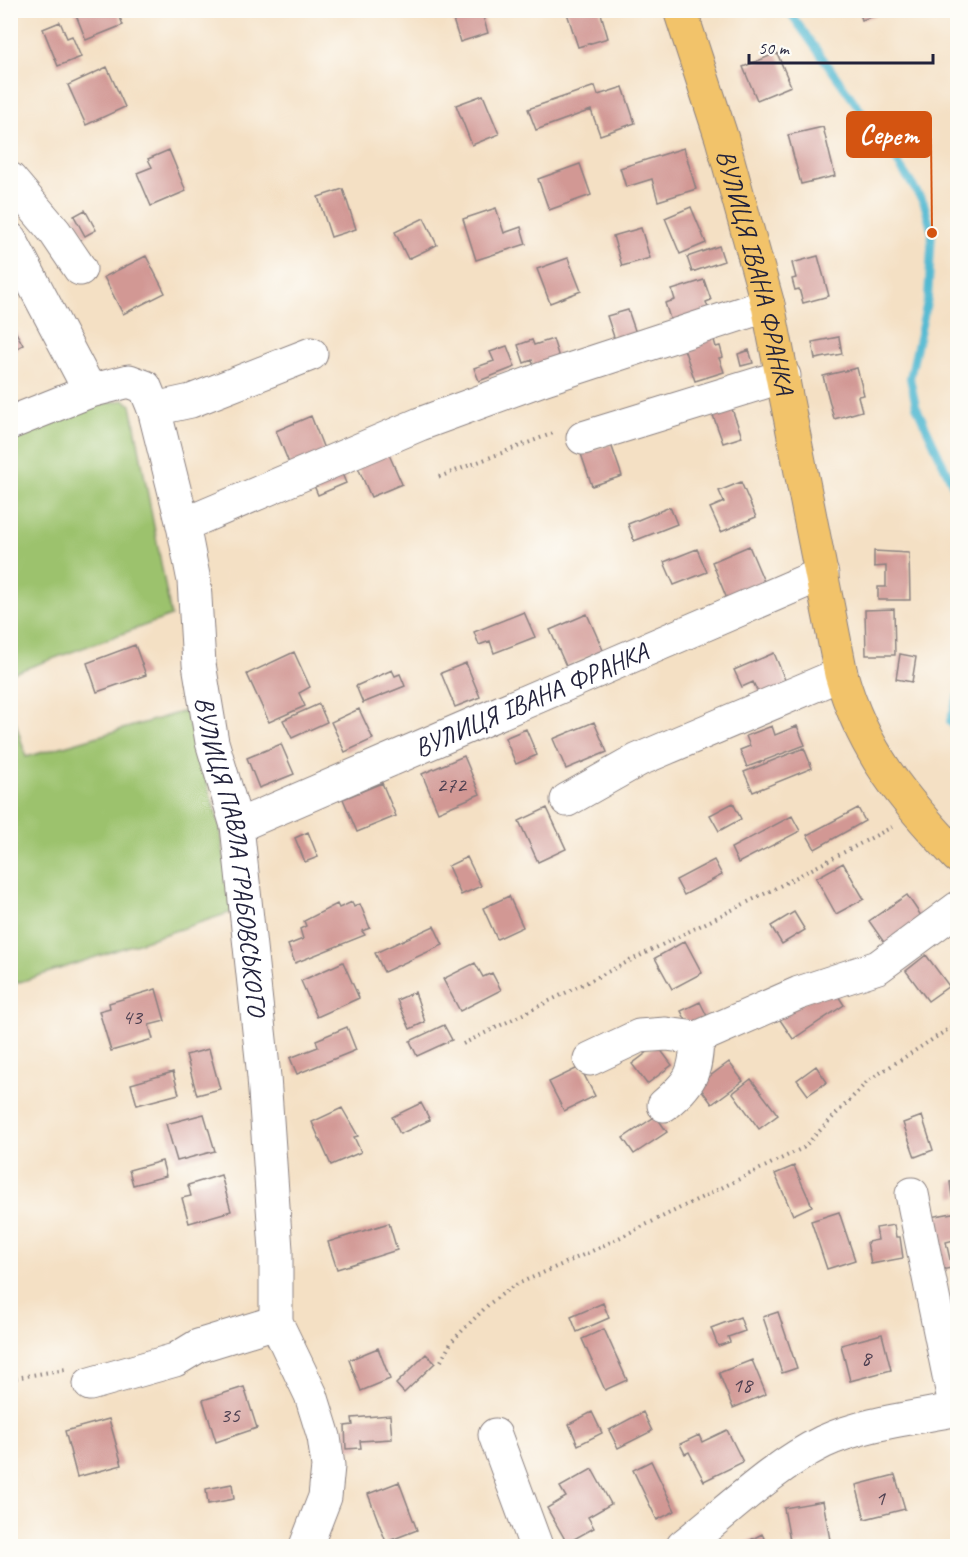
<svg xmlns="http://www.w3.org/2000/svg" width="968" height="1557" font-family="Caveat,sans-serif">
	<rect width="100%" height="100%" fill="#fdfcf7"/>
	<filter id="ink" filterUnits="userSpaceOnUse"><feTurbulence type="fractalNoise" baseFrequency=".0167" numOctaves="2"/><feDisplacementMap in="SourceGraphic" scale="12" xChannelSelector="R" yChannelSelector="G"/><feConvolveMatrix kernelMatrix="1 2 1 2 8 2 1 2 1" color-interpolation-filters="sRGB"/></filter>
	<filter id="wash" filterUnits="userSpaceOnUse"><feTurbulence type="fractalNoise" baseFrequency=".008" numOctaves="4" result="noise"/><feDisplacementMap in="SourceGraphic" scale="24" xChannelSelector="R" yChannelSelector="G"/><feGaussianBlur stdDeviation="1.35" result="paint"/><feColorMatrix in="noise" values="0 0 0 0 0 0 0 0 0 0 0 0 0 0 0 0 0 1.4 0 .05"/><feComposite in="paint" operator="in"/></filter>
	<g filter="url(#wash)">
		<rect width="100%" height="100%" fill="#f4e0c4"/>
		<path fill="#9cc26d" stroke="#5f7254" stroke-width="1.5" d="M124,400L131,405L171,616L11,674V440L101,404Z
			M10,703L26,757L185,711L220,826L232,912L11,985Z"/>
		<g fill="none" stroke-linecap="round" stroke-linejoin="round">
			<path stroke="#53b9d1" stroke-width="8" d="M788,10L890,151L924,203L932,233L928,298L910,378L916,406L958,496
				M958,697L950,721L958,732"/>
		</g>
		<g id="blocks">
			<path fill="#d29894" d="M74,10H117L123,25L86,40Z
				M450,10H481L488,33L460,42Z
				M566,10H600L608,38L578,47Z
				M859,10H887L888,11L862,20Z
				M60,22L67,38L72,36L81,57L58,66L43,29Z
				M777,53L791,86L757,100L743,67Z
				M107,67L125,107L86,125L68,85Z
				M595,86L598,95L623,87L635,123L600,135L591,110L536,130L528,109Z
				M483,95L499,134L472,145L456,105Z
				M823,127L835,176L801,184L788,135Z
				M684,148L696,189L658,201L652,179L626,187L620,168Z
				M169,150L186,191L151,206L137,173L152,167L148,159Z
				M580,164L591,195L549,210L538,179Z
				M343,189L356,229L331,237L318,197Z
				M691,207L706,243L680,254L665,218Z
				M496,208L504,233L521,227L526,244L476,260L463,219Z
				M85,210L96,230L85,236L74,216Z
				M424,218L437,245L408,259L395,232Z
				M641,228L650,258L622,266L613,236Z
				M719,246L724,261L692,272L687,257Z
				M146,256L165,293L123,314L104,277Z
				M818,256L829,296L803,303L799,289L795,290L792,279L796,278L792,263Z
				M568,258L581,291L550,303L537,269Z
				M704,280L711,300L706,302L711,316L673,328L665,303L675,300L672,290Z
				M628,310L638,339L617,346L607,316Z
				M10,322L23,345L10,352Z
				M712,333L716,347L720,346L723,357L719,358L724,372L695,381L682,343Z
				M839,337L842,354L815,359L812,342Z
				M553,339L561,364L536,373L532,360L524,363L518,345L532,340L534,345Z
				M507,346L515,367L479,381L474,368L494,361L490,352Z
				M749,350L753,363L741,366L738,354Z
				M857,368L864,395L858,396L862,411L834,419L823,376Z
				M728,398L742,437L723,443L709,404Z
				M311,416L328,459L293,473L276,431Z
				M611,444L622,476L592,486L581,454Z
				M387,450L402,484L371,497L356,463Z
				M340,469L346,483L318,495L312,481Z
				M741,482L756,517L721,532L710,508L724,502L719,491Z
				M670,507L677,524L634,541L628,524Z
				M749,546L765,584L727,599L712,562Z
				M697,549L707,572L674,585L664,562Z
				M874,551L909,553L910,600H878V587H886V566L874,567Z
				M894,609L895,655H866L865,610Z
				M524,612L535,637L494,653L490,641L479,645L474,632Z
				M587,614L603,650L566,666L550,630Z
				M135,645L146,675L97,692L87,663Z
				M294,652L310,687L299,693L305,706L269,722L247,674Z
				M774,653L788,687L761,699L753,682L742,687L734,670Z
				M900,654L916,657L912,682L896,679Z
				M466,663L480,697L455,707L441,673Z
				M392,670L395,676L400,674L405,686L363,703L356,686Z
				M319,704L327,722L292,738L283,720Z
				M359,709L373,739L345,752L331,722Z
				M594,722L607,752L566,769L553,739Z
				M772,726L775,735L797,726L805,745L747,767L740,750L750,746L746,736Z
				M526,729L537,755L516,764L505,738Z
				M281,744L294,774L259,788L247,758Z
				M804,748L812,768L753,792L744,772Z
				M464,756L480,794L438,812L422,774Z
				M382,783L396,816L357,832L343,799Z
				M733,803L741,819L719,831L710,815Z
				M547,808L566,849L538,862L519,821Z
				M858,808L865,821L815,849L807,835Z
				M792,816L800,831L738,863L731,848Z
				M308,832L318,857L305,862L295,838Z
				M467,857L481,886L461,895L448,866Z
				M714,860L722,875L684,895L676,880Z
				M843,863L864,899L836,914L816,878Z
				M907,895L926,923L888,948L869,921Z
				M509,896L523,927L497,939L483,908Z
				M352,902L354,907L360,904L370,928L362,931L365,935L295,963L288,945L303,939L300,929L306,926L304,921L337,904L339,908Z
				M794,912L805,930L782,944L771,926Z
				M434,926L443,945L384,972L375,953Z
				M685,941L702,973L672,989L655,958Z
				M926,955L949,986L928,1001L906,971Z
				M343,962L359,998L317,1017L301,981Z
				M475,963L483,977L492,973L501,990L460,1011L443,979Z
				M833,988L844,1005L793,1039L776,1014Z
				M156,989L165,1021L149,1025L153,1039L111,1051L99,1011L110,1008L109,1003Z
				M415,992L425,1022L410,1029L397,1000Z
				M700,1002L707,1016L688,1024L681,1011Z
				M444,1025L452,1040L417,1056L410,1041Z
				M347,1027L356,1050L297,1074L290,1058L318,1047L316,1040Z
				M657,1045L672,1065L647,1084L632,1064Z
				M209,1049L220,1089L197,1095L186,1055Z
				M729,1062L743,1081L712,1104L698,1085Z
				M816,1066L827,1082L808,1095L797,1080Z
				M580,1067L595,1096L564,1111L549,1082Z
				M173,1072L179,1094L137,1105L131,1084Z
				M751,1079L778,1115L759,1129L733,1093Z
				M421,1103L430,1120L400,1134L392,1117Z
				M342,1108L358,1136L354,1137L361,1152L331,1165L312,1122Z
				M204,1114L215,1151L177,1161L166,1124Z
				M656,1116L667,1132L634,1154L623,1138Z
				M922,1116L933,1150L915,1157L903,1123Z
				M162,1161L166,1176L133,1185L129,1170Z
				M794,1166L812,1206L793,1215L775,1174Z
				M221,1175L231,1211L189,1223L182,1198L191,1196L188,1185Z
				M958,1181V1196L952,1197L950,1182Z
				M839,1212L855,1260L827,1269L811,1221Z
				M958,1212V1239L946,1242L952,1268L935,1271L924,1218Z
				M389,1223L397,1250L337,1269L328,1242Z
				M894,1225L896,1237H900L903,1258L871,1264L867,1242L878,1240L876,1228Z
				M603,1303L609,1318L577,1332L571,1317Z
				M778,1312L797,1368L782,1373L763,1317Z
				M740,1317L745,1331L728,1337L730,1342L718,1346L711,1328Z
				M604,1329L627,1380L605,1390L582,1339Z
				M882,1334L891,1370L850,1381L841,1345Z
				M378,1348L390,1379L361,1391L349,1360Z
				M426,1354L435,1363L404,1393L396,1384Z
				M752,1360L766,1394L733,1408L719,1373Z
				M244,1387L257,1428L216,1442L203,1400Z
				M592,1412L602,1433L578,1445L569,1424Z
				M643,1412L652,1431L618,1448L609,1430Z
				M390,1415L392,1439L360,1441L361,1448L346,1449L345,1426L353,1425L352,1418Z
				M109,1419L122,1465L77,1477L65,1431Z
				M727,1430L743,1462L704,1481L689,1452L685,1454L680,1444L699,1435L702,1442Z
				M651,1461L675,1511L657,1520L633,1470Z
				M592,1469L611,1504L588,1517L594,1528L567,1543L547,1508L566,1497L560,1487Z
				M895,1475L905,1509L865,1519L856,1485Z
				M399,1482L417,1530L386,1542L368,1494Z
				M232,1484L234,1499L208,1504L206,1489Z
				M823,1501L830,1540L791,1546L784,1508Z
				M762,1534L768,1546H739Z"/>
		</g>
	</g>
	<g filter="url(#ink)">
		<use href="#blocks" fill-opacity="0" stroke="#8b8180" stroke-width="1.5"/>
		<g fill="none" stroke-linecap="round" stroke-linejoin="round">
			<defs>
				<g id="minor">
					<path d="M10,179L55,232L80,269"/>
					<path id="s1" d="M10,239L90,391L129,381L145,387L154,409L183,525L194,581L199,664L212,742L237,826L264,1077L276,1250V1322L311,1395L324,1437L328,1466L325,1497L306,1546"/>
					<path d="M154,409L191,401L311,354"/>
					<path d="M10,423L90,391"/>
					<path d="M583,438L784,376"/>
					<path d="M183,525L420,424L545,378L768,305"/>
					<path d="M567,800L638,760L841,674"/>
					<path id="s2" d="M237,826L822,574"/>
					<path d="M590,1059L639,1036L666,1034L697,1038L799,993L878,967L958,908"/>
					<path d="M664,1105C691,1082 696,1074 697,1038"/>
					<path d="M912,1194L956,1410"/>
					<path d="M90,1384L175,1360L198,1346L276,1322"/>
					<path d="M495,1435L536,1546"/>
					<path d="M683,1546C728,1511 772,1467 823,1442C864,1423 914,1418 958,1409"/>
				</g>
				<g id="major">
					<path id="s3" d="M680,10L722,139L768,305L841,674C863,752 903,799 958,857"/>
				</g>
			</defs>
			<use href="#minor" stroke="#8b8180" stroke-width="35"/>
			<use href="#major" stroke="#8b8180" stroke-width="35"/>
			<path stroke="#8b8180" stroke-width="4" stroke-dasharray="1.5 4.5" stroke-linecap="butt" d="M439,477L556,432
				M463,1044L772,890L892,827
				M441,1361L452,1341L489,1304L513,1286L590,1252L803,1148L869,1080L958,1023
				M10,1379L66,1369"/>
			<use href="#minor" stroke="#fff" stroke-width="33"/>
			<use href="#major" stroke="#f2c36a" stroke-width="33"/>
		</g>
	</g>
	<g text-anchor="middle" stroke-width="5" stroke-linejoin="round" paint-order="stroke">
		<g font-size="22" fill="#4e4051">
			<text x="451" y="792">272</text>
			<text x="132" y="1024">43</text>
			<text x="866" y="1365">8</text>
			<text x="742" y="1392">18</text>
			<text x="230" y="1422">35</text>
			<text x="880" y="1505">1</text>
		</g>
		<g font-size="26" fill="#22223b" stroke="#fdfcf7">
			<text dy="9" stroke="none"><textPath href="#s3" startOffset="273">ВУЛИЦЯ ІВАНА ФРАНКА</textPath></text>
			<text dy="9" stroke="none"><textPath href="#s2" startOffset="320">ВУЛИЦЯ ІВАНА ФРАНКА</textPath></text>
			<text dy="9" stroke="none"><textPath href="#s1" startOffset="708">ВУЛИЦЯ ПАВЛА ГРАБОВСЬКОГО</textPath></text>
		</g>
	</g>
	<path fill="none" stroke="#d45411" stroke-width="2" d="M932 233L931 135"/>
	<circle fill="#d45411" stroke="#fdfcf7" stroke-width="2" cx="932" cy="233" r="6"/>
	<rect fill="#d45411" stroke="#d45411" stroke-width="2" x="847" y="112" width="84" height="45" rx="6"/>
	<g font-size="27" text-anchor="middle" font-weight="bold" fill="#fff">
		<text x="889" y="144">Серет</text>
	</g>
	<rect width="968" height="1557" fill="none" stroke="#fdfcf7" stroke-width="36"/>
	<path d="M749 54v9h184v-9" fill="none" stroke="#22223b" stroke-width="3"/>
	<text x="758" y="54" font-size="18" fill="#22223b" stroke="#fdfcf7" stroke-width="4.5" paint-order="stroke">50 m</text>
</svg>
